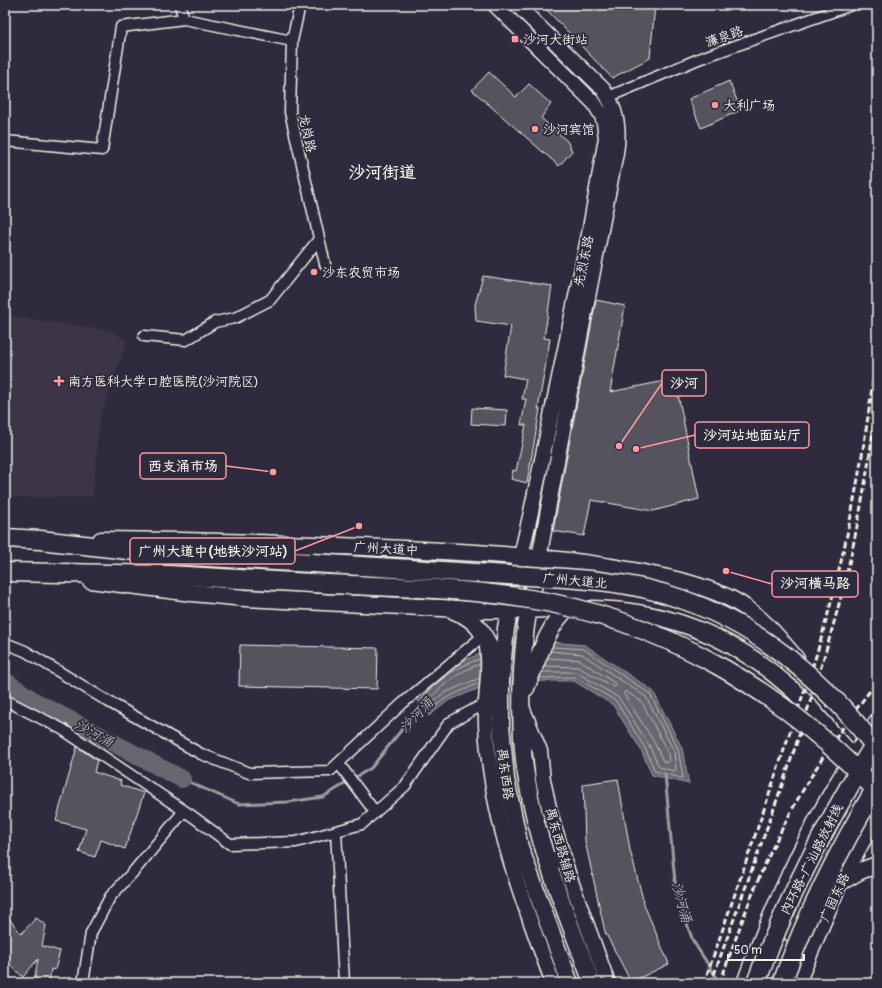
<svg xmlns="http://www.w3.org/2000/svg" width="882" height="988" font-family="Pangolin,'LXGW WenKai TC',sans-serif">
	<rect width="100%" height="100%" fill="#2f2a3d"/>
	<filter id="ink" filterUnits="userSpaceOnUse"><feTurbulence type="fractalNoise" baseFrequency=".025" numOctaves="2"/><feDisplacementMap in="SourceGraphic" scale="8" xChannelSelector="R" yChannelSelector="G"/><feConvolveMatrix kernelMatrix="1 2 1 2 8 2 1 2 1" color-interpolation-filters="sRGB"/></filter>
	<g filter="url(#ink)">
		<path fill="#3b3647" d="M5,315L112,331L127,341L99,421L93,497H5Z"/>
		<path fill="#6a6670" stroke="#a19ea0" d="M550,642L585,645L653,691L682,748L689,784L652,775L641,750L613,705L574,681H544L487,685L448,701L429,716L416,698C428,689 444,672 456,665C482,649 521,645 550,642Z"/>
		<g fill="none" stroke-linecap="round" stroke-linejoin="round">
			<path stroke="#bdb9b8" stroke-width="1" d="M544,666L578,667L614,687L616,686V684L580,660L548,658
				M542,672H576L619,698L649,745L659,767L674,771L676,770L674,751L646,697L582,654L550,651
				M480,678L444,693L432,702L428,701L429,699C444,684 459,671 480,664
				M540,678L575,677L616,701L645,748L655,771L681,778L683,777L678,749L650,694L584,649L553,647
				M479,683L446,698L430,710L428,709L422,700C429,685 463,663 480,659
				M625,692H627L642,702L668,753L669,761L668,763L663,761L654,742L624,694Z"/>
			<path stroke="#a19ea0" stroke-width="3" d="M665,774L676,893L693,941L720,983
				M182,779L239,804L288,802L323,797L371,768L423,703"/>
			<path stroke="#6a6670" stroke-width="18" d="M5,681L34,701L182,779"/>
		</g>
		<path fill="#56525f" stroke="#f4f1e8" d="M542,5H655L650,58L612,78Z
			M489,72L516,97L529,84L551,104L541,118L567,141L572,151L559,166L472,90Z
			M729,81L741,110L701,128L689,99Z
			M483,276L552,286L544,338L550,339L538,409H540L527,483L511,479L513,470L516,471L526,425H521L526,399H522L526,379L503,375L511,326L476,321L475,305Z
			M596,300L625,306L610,392L675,379L699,499L653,511L591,500L584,536L553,531Z
			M472,408L507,410L506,426L471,424Z
			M240,645L378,648L377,689L239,686Z
			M77,747L97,760L94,772L121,781L120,785L144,793L125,849L101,840L95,857L79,852L86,829L56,821Z
			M618,779L630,850L645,907L669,964L631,982L605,932L585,841L583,784Z
			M5,913L21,934L36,918L46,925L42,946L60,951L55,970L51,969L49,983H34L38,959L23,977L5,960Z"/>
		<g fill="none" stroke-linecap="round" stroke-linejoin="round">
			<defs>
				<path id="street" d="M180,5L184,19L292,41
					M300,5L292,41L290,112L325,264
					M608,97L701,58L851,5
					M5,141L102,150L121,27L184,19
					M144,336L186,340L215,322L235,318L270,300L319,239
					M5,643L25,651L109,702L201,754L249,773L330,771L403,703L484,635
					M5,700L62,729L192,816L230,844L296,842L362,824L405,786L449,723L486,703
					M339,764L375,812
					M336,831L344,983
					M83,983L91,933L110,897L134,871L184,811"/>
				<path id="secondary" d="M495,5L594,103L602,116L604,123L606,138L604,149L589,234L531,512L521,556
					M517,5L603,89C617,109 620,129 616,153L581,333L539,558
					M487,648C490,665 487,684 486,702C485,724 487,746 490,768C500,843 527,913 553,983
					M522,707L540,751L543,780L550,812L568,873L608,983"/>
				<path id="primary" d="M101,540C227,541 351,545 476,553C536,557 595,562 653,575C680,580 708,587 733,600C759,614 777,636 796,659
					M538,563C534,587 527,611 525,635C520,679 519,737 527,781C539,851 568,917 592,983
					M519,564L506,628L501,679V725L506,779L520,847L570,983
					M90,580L192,593L245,598L481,610H509L557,609
					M592,609C667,610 731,636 787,685C802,697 814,713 827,727C836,738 846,748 855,760
					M454,611C483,621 489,644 498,671
					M526,688C535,667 549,621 568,609
					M486,712L490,697L501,680
					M863,743L877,765
					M548,863L563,857
					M839,883L860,871L877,865
					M792,934C813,881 839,830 869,781V770
					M745,983C770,915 800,847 837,784C850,762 864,742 877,722
					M797,983L839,883L877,814"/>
				<path id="highway" d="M5,538L40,540L172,555L312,563
					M5,572L169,575L311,583"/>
			</defs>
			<use href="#street" stroke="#f4f1e8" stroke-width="13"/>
			<use href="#secondary" stroke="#f4f1e8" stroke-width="17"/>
			<use href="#primary" stroke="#f4f1e8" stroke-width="19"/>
			<use href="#highway" stroke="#f4f1e8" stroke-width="21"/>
			<use href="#street" stroke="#2f2a3d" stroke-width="10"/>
			<use href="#secondary" stroke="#2f2a3d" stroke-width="14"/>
			<use href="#primary" stroke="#2f2a3d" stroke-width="16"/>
			<use href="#highway" stroke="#2f2a3d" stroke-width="18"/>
			<path stroke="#f4f1e8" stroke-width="3" stroke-dasharray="6 3" stroke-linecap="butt" d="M704,983C733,900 762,816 790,732C802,697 815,663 824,628C850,536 866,442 877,348
				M711,983C752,867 797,752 831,633C853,557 868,478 877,399
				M720,983C737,935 753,887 776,841C803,785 838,731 877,682"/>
			<defs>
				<path id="highway-bridge" d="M312,563C377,567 443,571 508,575C566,578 626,579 681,599C740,619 793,657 836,701C851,716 864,733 877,749
					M311,583C381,587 453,587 523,598C661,618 783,691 877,791
					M756,983C787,897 829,818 877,740
					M782,983C807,914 839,849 877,786"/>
			</defs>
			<use href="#highway-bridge" stroke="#f4f1e8" stroke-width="21" stroke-linecap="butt"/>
			<use href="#highway-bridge" stroke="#2f2a3d" stroke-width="18"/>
		</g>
	</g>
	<g fill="#ff9aa2" stroke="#2f2a3d" stroke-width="1.5">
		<rect x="511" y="35" width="8" height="8" rx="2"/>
		<circle cx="715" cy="105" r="4"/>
		<circle cx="535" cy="129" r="4"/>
		<circle cx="314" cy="272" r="4"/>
		<path d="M57 375h4v4h4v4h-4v4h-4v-4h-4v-4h4z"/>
	</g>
	<g text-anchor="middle" stroke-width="3.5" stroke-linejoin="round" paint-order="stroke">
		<g font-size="13" fill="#f4f1e8" stroke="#2f2a3d">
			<text transform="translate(724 36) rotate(-19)" y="5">濂泉路</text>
			<text transform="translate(308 133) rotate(78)" y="5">龙岗路</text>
			<text transform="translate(583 261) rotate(-78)" y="5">先烈东路</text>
			<text transform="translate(386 548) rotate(3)" y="5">广州大道中</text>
			<text transform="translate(575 580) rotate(5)" y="5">广州大道北</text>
			<text transform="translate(506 774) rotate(82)" y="5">禺东西路</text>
			<text transform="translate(561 845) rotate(74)" y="5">禺东西路辅路</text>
			<text transform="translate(811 859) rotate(-63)" y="5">内环路-广汕路放射线</text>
			<text transform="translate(834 897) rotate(-65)" y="5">广园东路</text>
		</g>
		<g font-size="13" fill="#f4f1e8" stroke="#2f2a3d" text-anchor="start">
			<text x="523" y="44">沙河大街站</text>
			<text x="723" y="110">大利广场</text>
			<text x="543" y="134">沙河宾馆</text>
			<text x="322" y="277">沙东农贸市场</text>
			<text x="68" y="386">南方医科大学口腔医院(沙河院区)</text>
		</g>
		<g font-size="14" font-style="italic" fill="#b6b2b2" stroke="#2f2a3d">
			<text transform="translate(416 715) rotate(-47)" y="5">沙河涌</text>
			<text transform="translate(94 733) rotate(28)" y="5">沙河涌</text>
			<text transform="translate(682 902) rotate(75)" y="5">沙河涌</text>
		</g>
		<g font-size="17" font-weight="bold" fill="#f4f1e8" stroke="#2f2a3d">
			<text x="382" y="178">沙河街道</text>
		</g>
	</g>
	<path fill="none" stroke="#ff9aa2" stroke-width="1.5" d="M619 446L662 383M636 449L695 435M273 472L226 466M359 526L295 551M726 571L772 584"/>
	<g fill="#ff9aa2" stroke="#2f2a3d" stroke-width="1.5">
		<circle cx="619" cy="446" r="4"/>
		<circle cx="636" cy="449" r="4"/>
		<circle cx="273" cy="472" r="4"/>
		<circle cx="359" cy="526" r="4"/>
		<circle cx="726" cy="571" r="4"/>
	</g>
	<g fill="#2f2a3d" stroke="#ff9aa2" stroke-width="1.5">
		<rect x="662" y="370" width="44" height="26" rx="4"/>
		<rect x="695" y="422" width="114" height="26" rx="4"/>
		<rect x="140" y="453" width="86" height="26" rx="4"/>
		<rect x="130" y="538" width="165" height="26" rx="4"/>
		<rect x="772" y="571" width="86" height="26" rx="4"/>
	</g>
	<g font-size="14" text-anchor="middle" font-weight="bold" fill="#f4f1e8">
		<text x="684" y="388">沙河</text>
		<text x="752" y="440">沙河站地面站厅</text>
		<text x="183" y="471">西支涌市场</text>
		<text x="213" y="556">广州大道中(地铁沙河站)</text>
		<text x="815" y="588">沙河横马路</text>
	</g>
	<rect width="882" height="988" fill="none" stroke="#2f2a3d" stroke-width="20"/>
	<rect x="10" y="10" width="862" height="968" fill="none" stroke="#f4f1e8" stroke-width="1.5" filter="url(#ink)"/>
	<path d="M728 954v6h76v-6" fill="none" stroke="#f4f1e8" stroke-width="2"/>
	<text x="734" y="954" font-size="12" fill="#f4f1e8" stroke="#2f2a3d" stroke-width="3" paint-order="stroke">50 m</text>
</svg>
